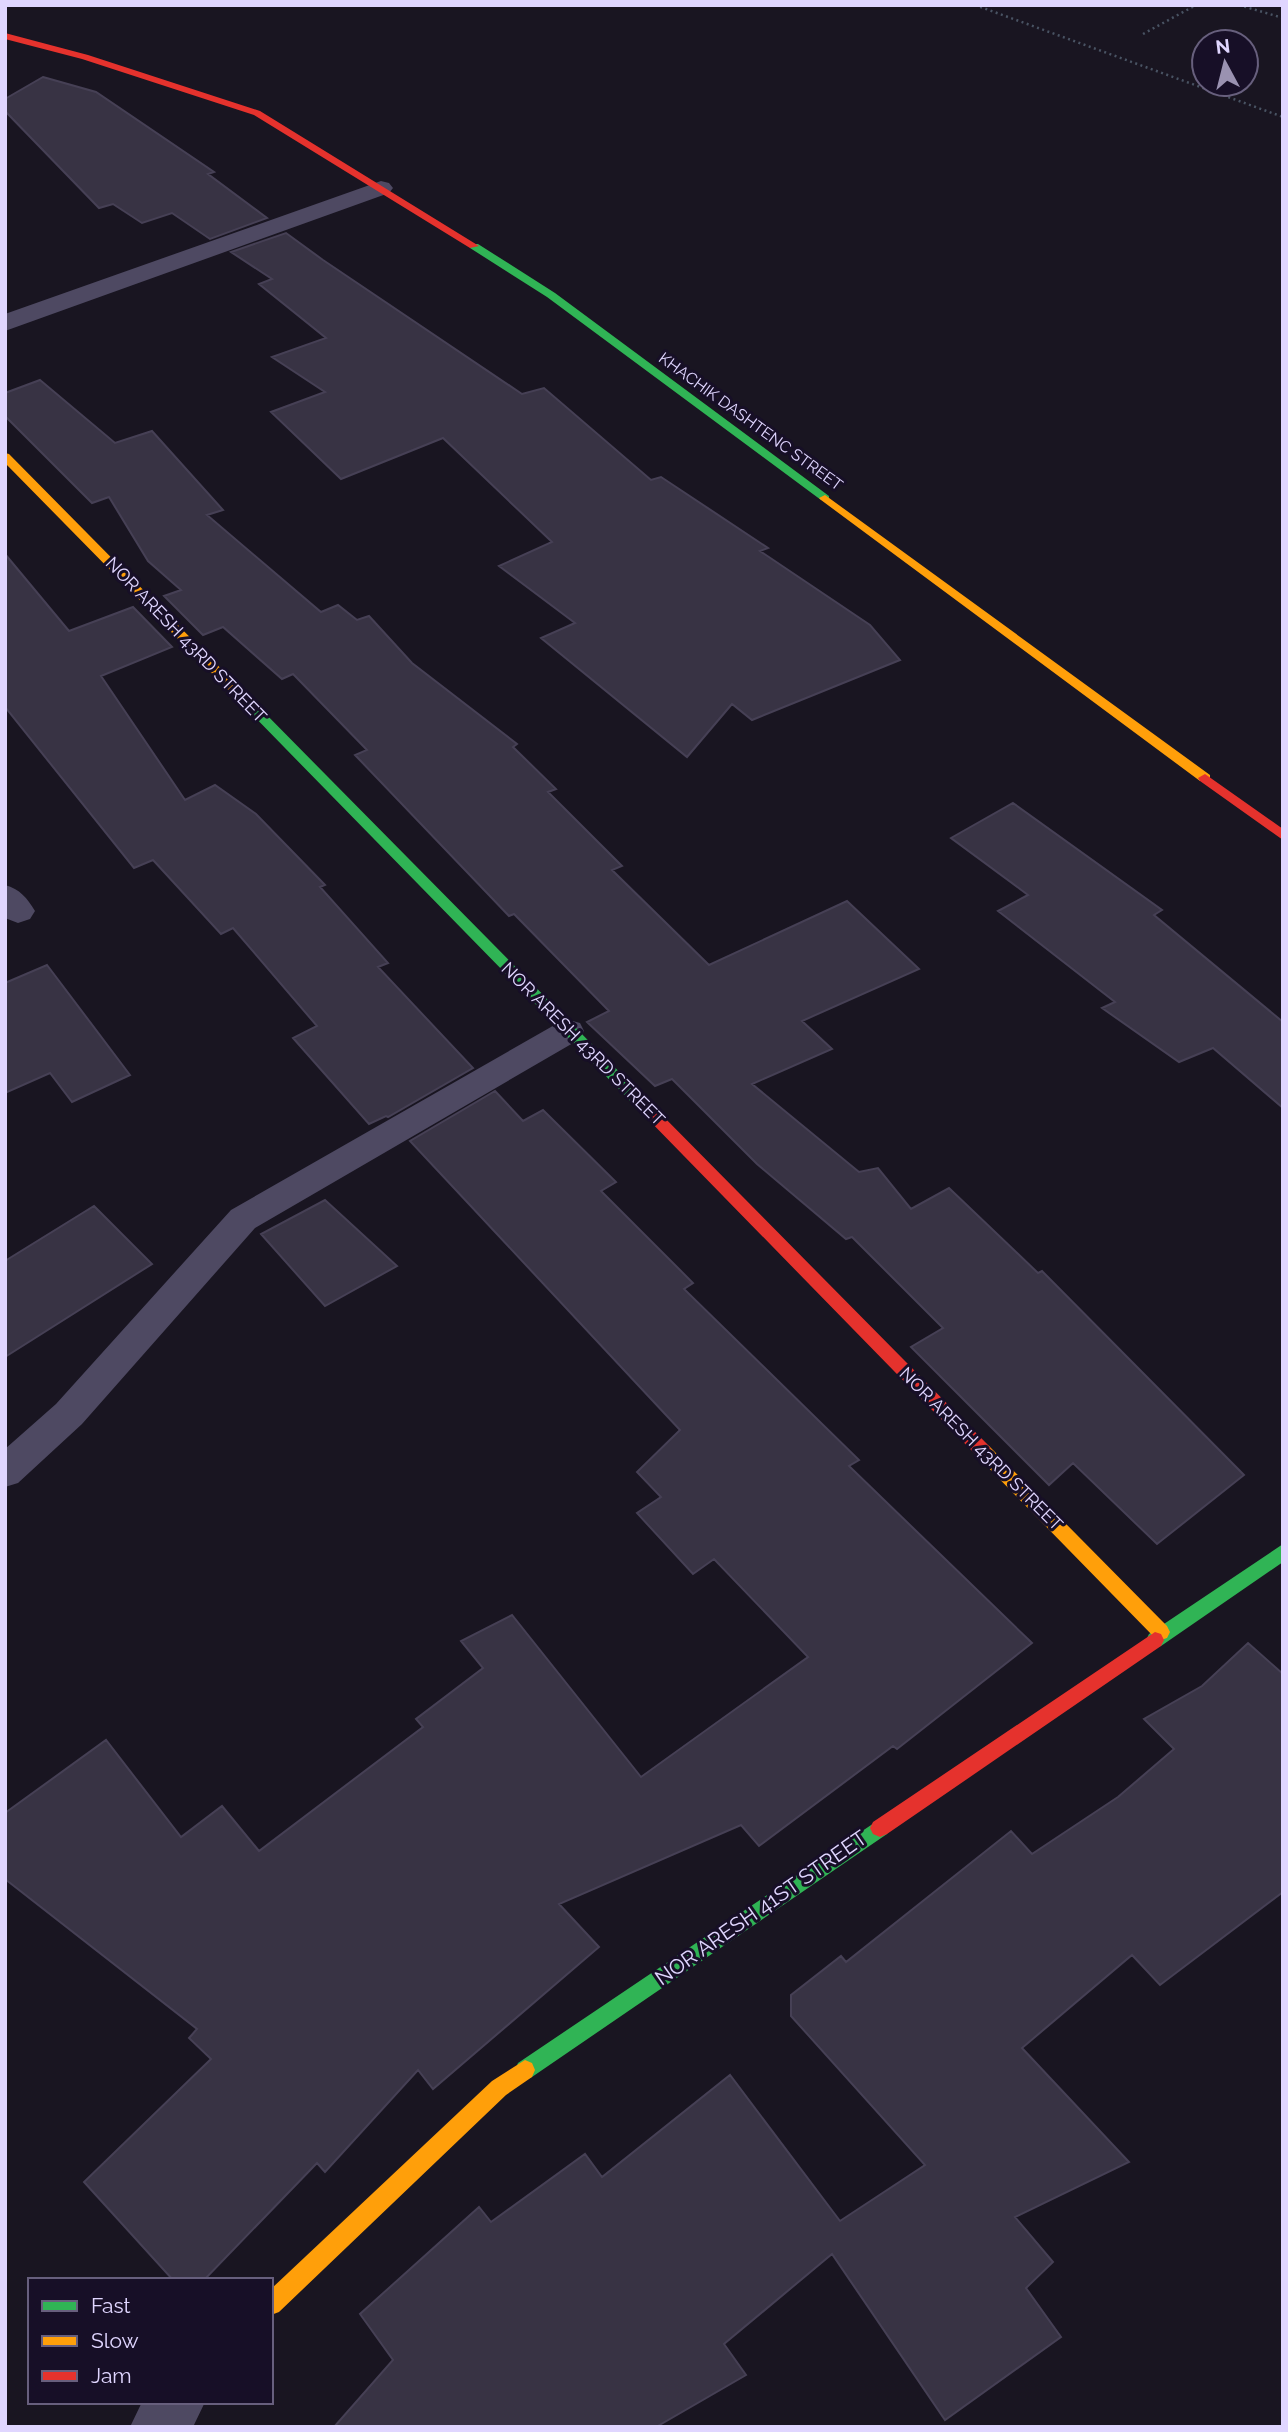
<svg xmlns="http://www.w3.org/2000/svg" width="1288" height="2432" font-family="Raleway,sans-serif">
	<rect width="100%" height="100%" fill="#191521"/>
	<path fill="#383344" stroke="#464055" stroke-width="2" d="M43,77L96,92L214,172L208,174L267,218L210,239L172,213L142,223L113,204L99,208L5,111V99Z
		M286,233L323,260L522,394L544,388L651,480L661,477L768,548L760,551L870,625L900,660L752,720L732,704L687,757L541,638L575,623L499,566L552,542L443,438L341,479L271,412L325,392L272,357L326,338L259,284L272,279L231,252Z
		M40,380L115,443L152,431L223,510L207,515L321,612L338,605L357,620L369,616L412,663L517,744L513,747L556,789L548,792L622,866L612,870L709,965L847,901L919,969L802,1021L832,1049L752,1084L859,1172L878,1168L911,1209L949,1188L1038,1273L1042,1271L1244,1475L1157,1544L1073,1463L1049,1485L911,1347L943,1328L852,1237L846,1239L757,1164L672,1079L655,1086L587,1022L609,1011L514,914L509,916L355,755L367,750L293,674L282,679L223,627L203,635L164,596L181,590L148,561L109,497L92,503L5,416V393Z
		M5,554L69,631L133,607L172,647L101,676L185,800L215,785L256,814L325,885L320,887L388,963L378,967L473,1068L388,1117L386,1116L369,1124L293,1038L317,1026L233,928L221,934L153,860L134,868L5,707Z
		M1013,803L1162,910L1154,915L1283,1022V1108L1213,1048L1179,1062L1102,1008L1115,1002L998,911L1028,895L951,838Z
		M47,965L130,1075L72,1102L50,1073L5,1093V983Z
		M495,1091L523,1121L543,1110L616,1182L601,1191L693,1283L684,1289L859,1460L849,1466L1032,1643L897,1749L893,1746L759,1846L741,1825L559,1904L599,1947L433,2089L418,2070L325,2172L317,2163L204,2280H173L84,2182L211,2059L189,2038L197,2029L5,1879V1813L106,1740L181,1837L222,1806L259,1851L423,1727L416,1719L483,1668L461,1641L512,1615L641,1777L808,1657L714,1559L693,1574L637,1513L661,1497L637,1472L680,1430L410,1141Z
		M325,1200L397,1266L325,1306L261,1234Z
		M94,1206L152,1264L5,1357V1261Z
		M1248,1643L1283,1674V1892L1160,1985L1132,1955L1022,2048L1129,2162L1015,2217L1053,2262L1026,2288L1061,2337L945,2420L832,2254L724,2344L746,2375L656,2427H334L393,2360L360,2314L479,2207L491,2222L585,2154L602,2177L730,2075L840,2221L925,2165L791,2016V1995L841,1956L846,1962L1011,1831L1032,1854L1118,1797L1174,1749L1144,1719L1202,1686Z"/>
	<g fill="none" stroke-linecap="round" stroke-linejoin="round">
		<path stroke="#495363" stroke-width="2.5" stroke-dasharray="2 3.5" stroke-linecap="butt" d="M975,5L1283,117
			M1239,5L1283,18
			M1143,34L1196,5"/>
		<path fill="#4e4962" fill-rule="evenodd" d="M569,1020L580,1023L584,1031L580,1039L255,1228L82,1424L18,1483L5,1487V1449L56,1404L231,1210L558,1023Z"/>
		<path fill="#4e4962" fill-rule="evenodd" d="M381,181L389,183L393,188L389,193L5,331V314Z
			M5,885C20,889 27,898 35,911L30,919L18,923L5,918Z
			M142,2402H205L193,2427H130Z"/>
		<path fill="#30b455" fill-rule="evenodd" d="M470,244H478L555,293L829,496V500H821L547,297L470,248Z
			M242,693L246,694L652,1105L655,1109L652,1113H642L238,700L236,697Z
			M1283,1544V1562L1161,1646L1155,1648L1149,1646L1146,1640L1149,1634Z
			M880,1819L887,1822L890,1828L887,1834L532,2077L525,2080L518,2077L515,2070L518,2063Z"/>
		<path fill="#ff9f0a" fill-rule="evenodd" d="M5,453L9,454L246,694V700H238L5,463Z
			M825,495L1210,775V781H1200L821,500L819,498Z
			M983,1444L989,1446L1167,1626L1170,1632L1167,1638L1161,1640L1155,1638L977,1456L974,1451L977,1446Z
			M525,2060L532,2063L535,2070L532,2077L506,2095L279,2312L271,2315V2289L492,2081Z"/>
		<path fill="#e5322d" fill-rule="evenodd" d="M5,33L88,55L260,111L479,246L470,248L254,115L82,59L5,39Z
			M1205,774L1283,829V840L1200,781L1198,778Z
			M647,1103L652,1105L989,1446L992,1451L989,1456L983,1458L977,1456L642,1113L639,1109L642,1105Z
			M1155,1632L1161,1634L1164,1640L1161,1646L887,1834L880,1837L873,1834L870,1828L873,1822Z"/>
	</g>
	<g text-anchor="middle" stroke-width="6" stroke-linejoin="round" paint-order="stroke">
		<g font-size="16" fill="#e0d6ff" stroke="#170f27">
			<text transform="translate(751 421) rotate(36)" y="6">KHACHIK DASHTENC STREET</text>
		</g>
		<g font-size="18" fill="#e0d6ff" stroke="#170f27">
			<text transform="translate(186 640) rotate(46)" y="6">NOR ARESH 43RD STREET</text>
			<text transform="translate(583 1044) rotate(45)" y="6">NOR ARESH 43RD STREET</text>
			<text transform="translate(981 1449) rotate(45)" y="6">NOR ARESH 43RD STREET</text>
		</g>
		<g font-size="21" fill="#e0d6ff" stroke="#170f27">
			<text transform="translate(761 1908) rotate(-35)" y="7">NOR ARESH 41ST STREET</text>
		</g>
	</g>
	<rect width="1288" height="2432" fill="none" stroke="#e0d6ff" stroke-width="14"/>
	<rect x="28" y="2278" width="245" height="126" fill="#170f27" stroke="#675f7d" stroke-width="2"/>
	<rect x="42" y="2301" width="35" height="10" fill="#30b455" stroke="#675f7d" stroke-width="2"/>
	<text x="91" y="2313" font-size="21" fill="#e0d6ff">Fast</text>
	<rect x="42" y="2336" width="35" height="10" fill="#ff9f0a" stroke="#675f7d" stroke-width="2"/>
	<text x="91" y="2348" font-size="21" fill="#e0d6ff">Slow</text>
	<rect x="42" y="2371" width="35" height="10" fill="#e5322d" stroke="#675f7d" stroke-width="2"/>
	<text x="91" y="2383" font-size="21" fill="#e0d6ff">Jam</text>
	<g transform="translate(1225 63) rotate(353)"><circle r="33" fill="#170f27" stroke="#675f7d" stroke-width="2"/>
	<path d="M0-5L12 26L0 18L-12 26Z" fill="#9a92b1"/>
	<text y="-10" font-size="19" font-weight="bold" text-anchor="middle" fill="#e0d6ff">N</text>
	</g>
</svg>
